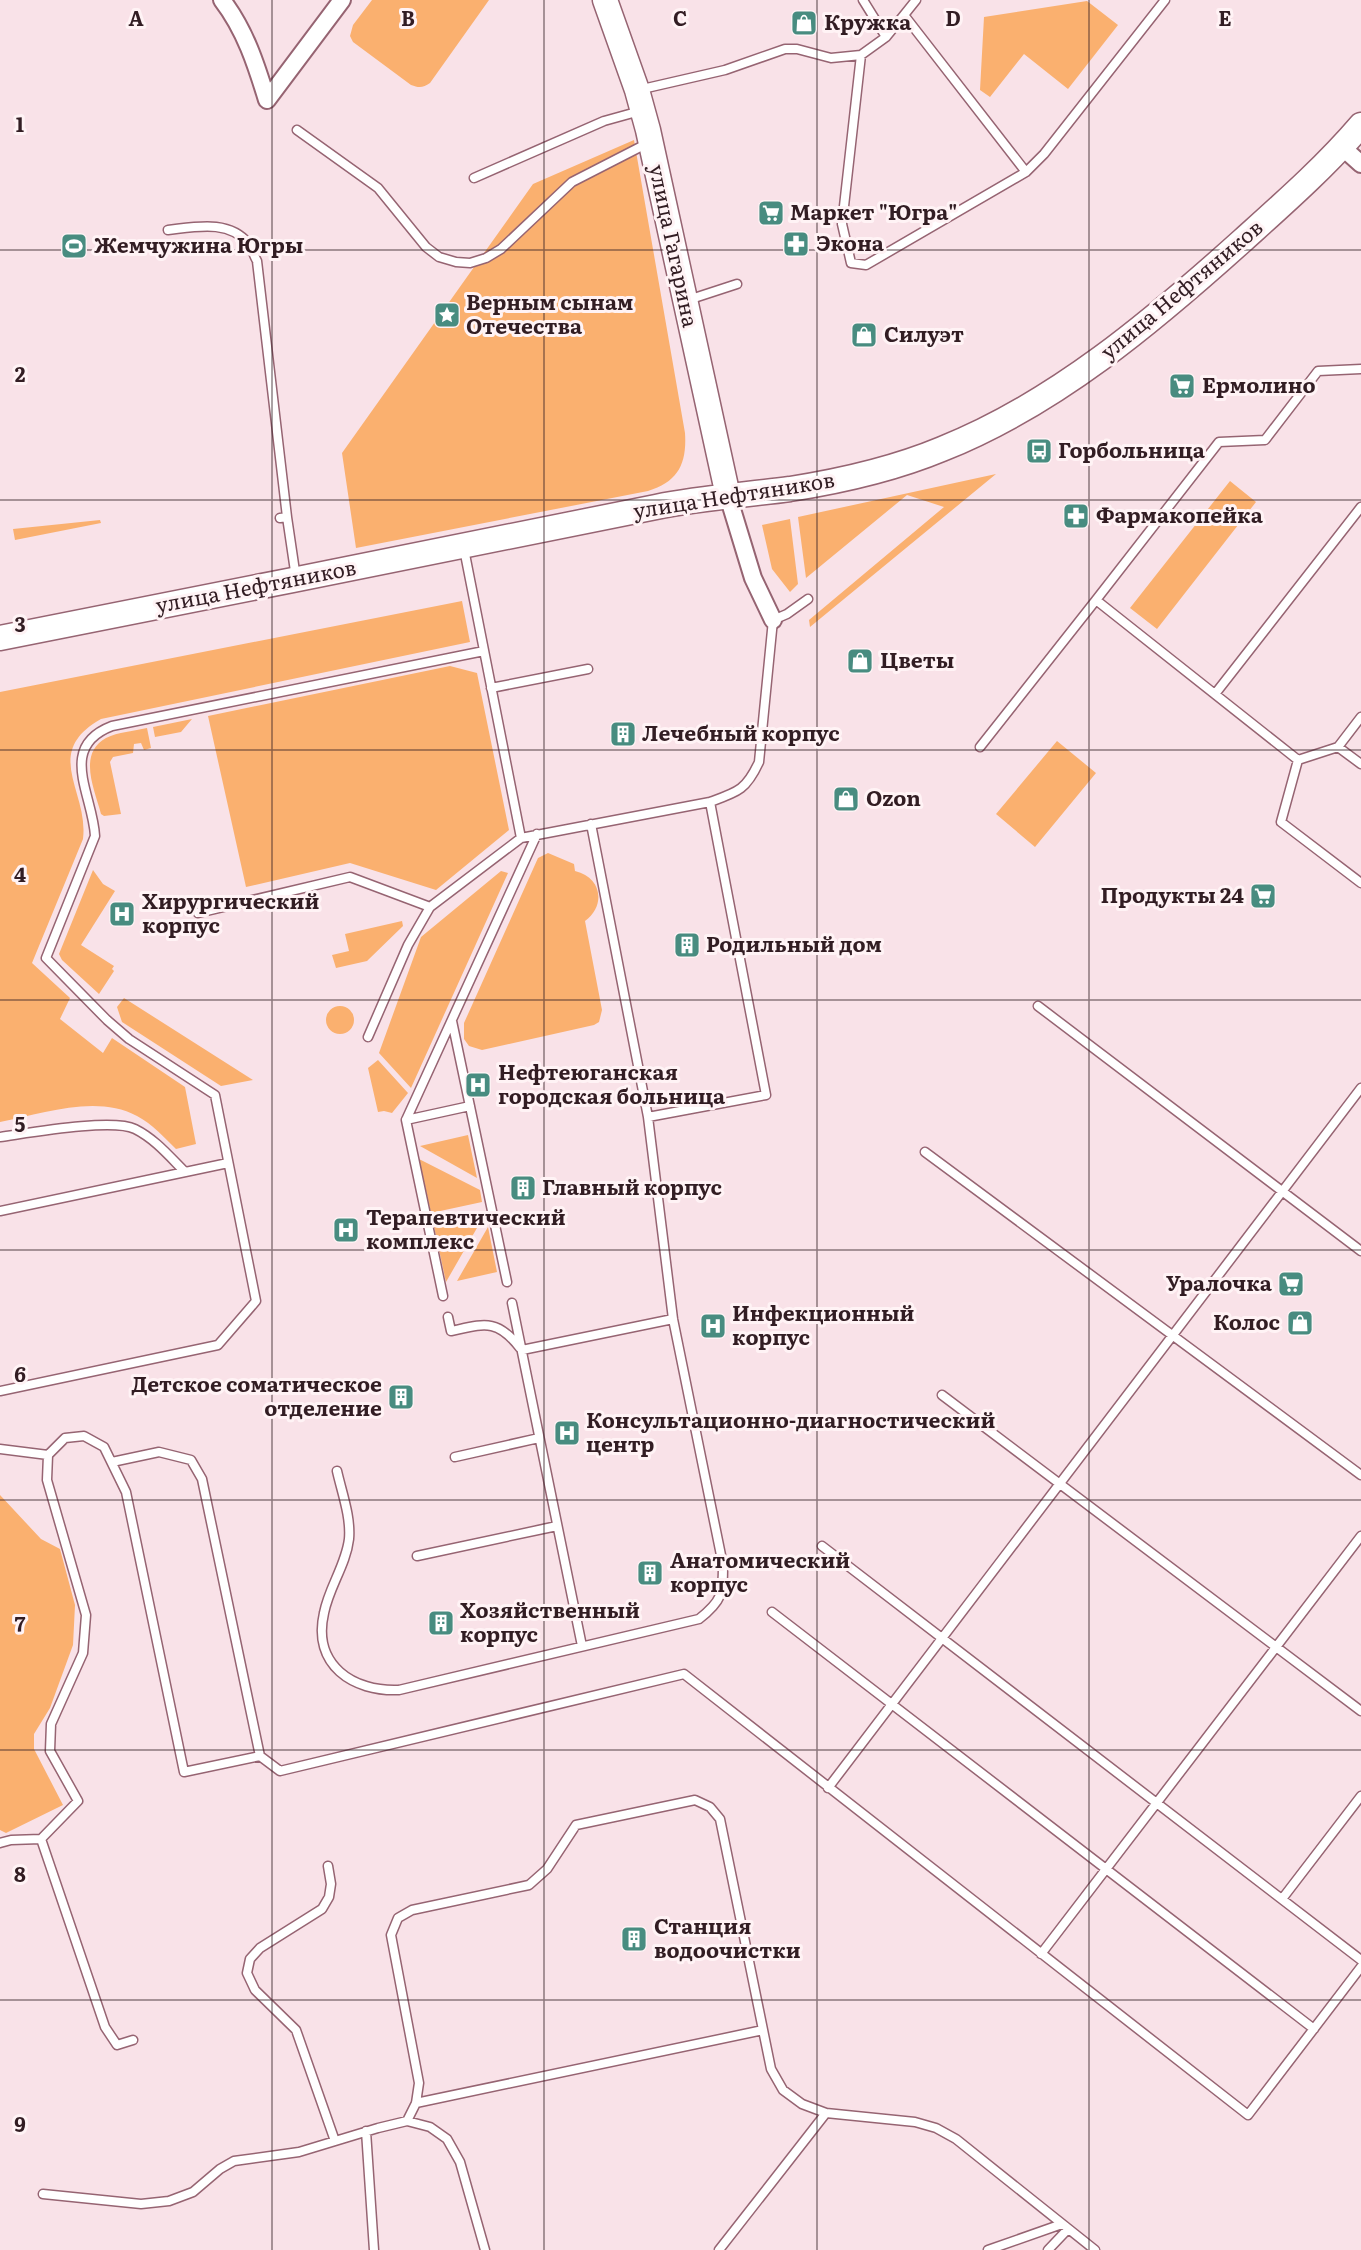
<svg xmlns="http://www.w3.org/2000/svg" width="1361" height="2250" font-family="Literata,serif">
	<rect width="100%" height="100%" fill="#f9e2e8"/>
	<path fill="#fab06f" d="M372,0H489L430,83C423,88 419,88 411,85L353,42L350,36L353,25Z
		M1087,1L1118,25L1068,89L1024,54L990,97L980,90L984,17Z
		M634,140L685,433C687,464 678,482 648,491L356,548L342,453L533,184Z
		M996,474L810,627L809,620L944,507L907,495L806,578L798,517Z
		M1230,481L1256,502L1157,629L1130,608Z
		M790,519L798,584L790,592L772,569L762,525Z
		M100,520L101,523L15,540L13,529Z
		M462,601L470,642L101,719C41,753 89,791 83,839L32,963L70,998L60,1019L103,1053L112,1038L185,1087L196,1144L176,1149C164,1137 152,1124 137,1116C96,1094 42,1114 0,1122V692Z
		M450,666L477,673L509,830L436,890L350,863L246,887L208,716Z
		M192,719L181,732L155,737L153,727Z
		M147,728L151,748L144,750L141,743L134,744L133,753L113,757L110,762L121,814L104,816L101,814C95,790 77,754 106,738C118,732 134,731 147,728Z
		M1057,741L1096,773L1035,847L996,814Z
		M548,853L574,864L575,871C602,877 606,906 585,921L602,1010L599,1022L594,1025L482,1050L469,1046L464,1039V1023L538,858Z
		M93,870L103,884L115,891L81,945L114,966L112,969L114,971L99,994L62,960L59,954Z
		M501,871L508,873L411,1088L379,1053L421,937Z
		M402,921L403,926L367,961L336,968L332,955L349,951L345,934Z
		M124,998L253,1080L221,1086L122,1022L117,1007Z
		M326 1020a14 14 0 1 1 28 0a14 14 0 1 1-28 0Z
		M378,1060L408,1093L392,1113L384,1111L378,1112L368,1068Z
		M468,1135L477,1178L420,1146Z
		M419,1159L480,1190L482,1202L431,1213Z
		M484,1212L485,1214L446,1282L433,1222Z
		M488,1227L497,1272L457,1281Z
		M0,1495L41,1539L60,1549L75,1605L73,1645L50,1708L34,1734V1749L63,1805L6,1833L0,1830Z"/>
	<g fill="none" stroke-linecap="round" stroke-linejoin="round">
		<defs>
			<path id="lane" d="M863,0L886,37
				M904,15L916,0
				M861,55L842,224L851,263L866,265L1026,172L1044,154L1165,0
				M638,90L725,70L785,49H797L831,58L861,55L886,37L904,15L1026,172
				M297,130L378,188L426,247L439,257L456,262L470,263L486,258L501,249L572,182L650,142
				M474,178L604,121L640,111
				M168,230C195,227 229,219 249,244C252,249 254,256 257,261L287,517
				M688,300L737,284
				M1361,369L1318,371L1265,440L1219,442L1096,600L1298,760L1338,747L1361,717
				M280,518L287,517L296,578
				M464,549L521,838L710,802C738,792 746,790 759,762L773,620L787,614L808,599
				M491,688L588,669
				M1215,694L1361,507
				M980,747L1096,600
				M1338,747L1361,764
				M1298,760L1281,822L1361,883
				M591,824L648,1117L766,1095L710,802
				M198,913L350,877L430,907L521,838
				M1038,1006L1361,1251
				M452,1021L507,1282
				M368,1037L408,945L430,907
				M406,1120L470,1106
				M0,1137C29,1133 112,1118 135,1129C155,1139 169,1156 185,1172
				M925,1152L1361,1475
				M0,1211L228,1163
				M443,1296L406,1120L537,834
				M512,1303L582,1646
				M448,1317L451,1331C484,1324 497,1318 520,1348
				M522,1350L673,1319
				M0,1391L218,1345L256,1301L215,1095L129,1039L107,1020L46,958L95,836C93,795 57,747 112,726L484,651
				M942,1395L1361,1711
				M0,1449L48,1455
				M455,1457L539,1438
				M337,1471C342,1493 351,1517 349,1539C346,1565 329,1587 324,1613C312,1665 353,1692 399,1690L699,1619C722,1601 723,1594 723,1565L673,1319L648,1117
				M822,1546L1361,1960
				M417,1556L557,1526
				M772,1612L1314,2029
				M260,1756L280,1771L684,1674L1248,2115L1361,1967
				M828,1788L1361,1088
				M41,1839L78,1801L50,1751L51,1724L83,1653L86,1615L47,1480L48,1455L65,1438L84,1436L104,1447L126,1492L184,1772L260,1756L202,1479L191,1460L159,1452L112,1462
				M0,1843L11,1840L41,1839L105,2027L117,2045L133,2040
				M328,1866L331,1884L329,1897L322,1909L260,1948L250,1959L247,1973L255,1990L296,2030L335,2141
				M1282,1899L1361,1796
				M1041,1954L1361,1536
				M416,2103L763,2030
				M407,2121L416,2103L419,2083L391,1935L398,1918L412,1910L529,1885L547,1869L576,1825L695,1800L710,1807L720,1819L771,2069L783,2090L802,2104L826,2113
				M366,2131L374,2250
				M43,2194L141,2204L169,2201L193,2192L220,2169L234,2161L299,2152L378,2128L407,2121L430,2127L447,2139L460,2162L485,2250
				M719,2250L826,2113L915,2122L936,2128L956,2139L1095,2250
				M988,2250L1062,2224
				M1048,2250L1068,2229"/>
			<path id="street" d="M222,0C245,30 256,64 267,100L342,0
				M1342,147L1361,164
				M728,496L753,578L773,620"/>
			<path id="secondary" d="M605,0L637,90L648,130L728,496
				M0,638C219,595 437,551 656,507C700,498 745,495 790,489C841,481 894,469 942,449C1055,404 1153,321 1243,240C1284,203 1325,167 1361,125"/>
		</defs>
		<use href="#lane" stroke="#966472" stroke-width="11"/>
		<use href="#street" stroke="#966472" stroke-width="20"/>
		<use href="#secondary" stroke="#966472" stroke-width="27"/>
		<use href="#lane" stroke="#fff" stroke-width="8"/>
		<use href="#street" stroke="#fff" stroke-width="16"/>
		<use href="#secondary" stroke="#fff" stroke-width="24"/>
	</g>
	<path fill="none" stroke="#321d23" stroke-width="1.5" stroke-opacity="0.55" d="M272,0V2250M544,0V2250M817,0V2250M1089,0V2250M0,250H1361M0,500H1361M0,750H1361M0,1000H1361M0,1250H1361M0,1500H1361M0,1750H1361M0,2000H1361"/>
	<defs>
		<symbol id="shop-square" viewBox="-11 -11 22 22"><rect x="-9" y="-9" width="18" height="18" rx="4" fill="#488c80" stroke="#fff3f5"/><path d="M-5-2.5h2.3a2.7 3.5 0 0 1 5.4 0H5L5.5 6h-11ZM-1.5-2.5h3a1.5 2.3 0 0 0-3 0Z" fill="#fff"/></symbol>
		<symbol id="supermarket-square" viewBox="-11 -11 22 22"><rect x="-9" y="-9" width="18" height="18" rx="4" fill="#488c80" stroke="#fff3f5"/><path d="M-6-5.5h2.5l.6 2H6L4.5 2H-2.5L-4.4-4H-6ZM-1.5 3.2a1.3 1.3 0 1 0 .1 0ZM3 3.2a1.3 1.3 0 1 0 .1 0Z" fill="#fff"/></symbol>
		<symbol id="pharmacy-square" viewBox="-11 -11 22 22"><rect x="-9" y="-9" width="18" height="18" rx="4" fill="#488c80" stroke="#fff3f5"/><path d="M-2-6h4v4h4v4h-4v4h-4v-4h-4v-4h4Z" fill="#fff"/></symbol>
		<symbol id="stadium-square" viewBox="-11 -11 22 22"><rect x="-9" y="-9" width="18" height="18" rx="4" fill="#488c80" stroke="#fff3f5"/><path d="M0-5a6.5 5 0 1 0 0 10a6.5 5 0 1 0 0-10ZM-3.5-1.8h7v3.6h-7Z" fill="#fff"/></symbol>
		<symbol id="sight-square" viewBox="-11 -11 22 22"><rect x="-9" y="-9" width="18" height="18" rx="4" fill="#488c80" stroke="#fff3f5"/><path d="M0-6L1.8-2.2L6-1.7L2.9 1.2L3.7 5.4L0 3.3L-3.7 5.4L-2.9 1.2L-6-1.7L-1.8-2.2Z" fill="#fff"/></symbol>
		<symbol id="bus-square" viewBox="-11 -11 22 22"><rect x="-9" y="-9" width="18" height="18" rx="4" fill="#488c80" stroke="#fff3f5"/><path d="M-5-6H5V4H4V6H2V4H-2V6H-4V4H-5ZM-3.5-4V0h7V-4ZM-3.5 1.2v1.5H-2V1.2ZM2 1.2v1.5H3.5V1.2Z" fill="#fff"/></symbol>
		<symbol id="building-square" viewBox="-11 -11 22 22"><rect x="-9" y="-9" width="18" height="18" rx="4" fill="#488c80" stroke="#fff3f5"/><path d="M-4-6H4V6H1V3H-1V6H-4ZM-2.5-4.3h1.7v1.8h-1.7ZM.8-4.3h1.7v1.8H.8ZM-2.5-1h1.7V.8h-1.7ZM.8-1h1.7V.8H.8Z" fill="#fff"/></symbol>
		<symbol id="hospital-square" viewBox="-11 -11 22 22"><rect x="-9" y="-9" width="18" height="18" rx="4" fill="#488c80" stroke="#fff3f5"/><path d="M-5-5h3v3.5h4V-5h3V5h-3V1.5h-4V5h-3Z" fill="#fff"/></symbol>
	</defs>
	<g fill-rule="evenodd">
		<use href="#shop-square" x="789" y="8" width="30" height="30"/>
		<use href="#supermarket-square" x="756" y="198" width="30" height="30"/>
		<use href="#pharmacy-square" x="781" y="229" width="30" height="30"/>
		<use href="#stadium-square" x="59" y="231" width="30" height="30"/>
		<use href="#sight-square" x="432" y="300" width="30" height="30"/>
		<use href="#shop-square" x="849" y="320" width="30" height="30"/>
		<use href="#supermarket-square" x="1167" y="371" width="30" height="30"/>
		<use href="#bus-square" x="1024" y="436" width="30" height="30"/>
		<use href="#pharmacy-square" x="1061" y="501" width="30" height="30"/>
		<use href="#shop-square" x="845" y="646" width="30" height="30"/>
		<use href="#building-square" x="608" y="719" width="30" height="30"/>
		<use href="#shop-square" x="831" y="784" width="30" height="30"/>
		<use href="#supermarket-square" x="1248" y="881" width="30" height="30"/>
		<use href="#hospital-square" x="107" y="899" width="30" height="30"/>
		<use href="#building-square" x="672" y="930" width="30" height="30"/>
		<use href="#hospital-square" x="463" y="1070" width="30" height="30"/>
		<use href="#building-square" x="508" y="1173" width="30" height="30"/>
		<use href="#hospital-square" x="331" y="1215" width="30" height="30"/>
		<use href="#supermarket-square" x="1276" y="1269" width="30" height="30"/>
		<use href="#shop-square" x="1285" y="1308" width="30" height="30"/>
		<use href="#hospital-square" x="698" y="1311" width="30" height="30"/>
		<use href="#building-square" x="386" y="1382" width="30" height="30"/>
		<use href="#hospital-square" x="552" y="1418" width="30" height="30"/>
		<use href="#building-square" x="635" y="1558" width="30" height="30"/>
		<use href="#building-square" x="426" y="1608" width="30" height="30"/>
		<use href="#building-square" x="619" y="1924" width="30" height="30"/>
	</g>
	<g text-anchor="middle" stroke-width="6" stroke-linejoin="round" paint-order="stroke">
		<g font-size="21" font-weight="bold" fill="#321d23" stroke="#fff3f5" text-anchor="start">
			<text x="824" y="30">Кружка</text>
			<text x="790" y="220">Маркет "Югра"</text>
			<text x="816" y="251">Экона</text>
			<text x="94" y="253">Жемчужина Югры</text>
			<text x="466" y="310">Верным сынам<tspan x="466" dy="24">Отечества</tspan></text>
			<text x="884" y="342">Силуэт</text>
			<text x="1202" y="393">Ермолино</text>
			<text x="1058" y="458">Горбольница</text>
			<text x="1096" y="523">Фармакопейка</text>
			<text x="880" y="668">Цветы</text>
			<text x="642" y="741">Лечебный корпус</text>
			<text x="866" y="806">Ozon</text>
			<text x="1244" y="903" text-anchor="end">Продукты 24</text>
			<text x="142" y="909">Хирургический<tspan x="142" dy="24">корпус</tspan></text>
			<text x="706" y="952">Родильный дом</text>
			<text x="498" y="1080">Нефтеюганская<tspan x="498" dy="24">городская больница</tspan></text>
			<text x="542" y="1195">Главный корпус</text>
			<text x="366" y="1225">Терапевтический<tspan x="366" dy="24">комплекс</tspan></text>
			<text x="1272" y="1291" text-anchor="end">Уралочка</text>
			<text x="732" y="1321">Инфекционный<tspan x="732" dy="24">корпус</tspan></text>
			<text x="1280" y="1330" text-anchor="end">Колос</text>
			<text x="382" y="1392" text-anchor="end">Детское соматическое<tspan x="382" dy="24">отделение</tspan></text>
			<text x="586" y="1428">Консультационно-диагностический<tspan x="586" dy="24">центр</tspan></text>
			<text x="670" y="1568">Анатомический<tspan x="670" dy="24">корпус</tspan></text>
			<text x="460" y="1618">Хозяйственный<tspan x="460" dy="24">корпус</tspan></text>
			<text x="654" y="1934">Станция<tspan x="654" dy="24">водоочистки</tspan></text>
		</g>
		<g font-size="21" fill="#321d23" stroke="#fff3f5">
			<text transform="translate(673 246) rotate(78)" y="7">улица Гагарина</text>
			<text transform="translate(1182 290) rotate(-40)" y="7">улица Нефтяников</text>
			<text transform="translate(734 496) rotate(-9)" y="7">улица Нефтяников</text>
			<text transform="translate(256 587) rotate(-11)" y="7">улица Нефтяников</text>
		</g>
	</g>
	<g font-size="20" text-anchor="middle" font-weight="bold" fill="#321d23" stroke="#fff3f5" stroke-width="6" stroke-linejoin="round" paint-order="stroke">
		<text x="136" y="26">A</text>
		<text x="408" y="26">B</text>
		<text x="680" y="26">C</text>
		<text x="953" y="26">D</text>
		<text x="1225" y="26">E</text>
		<text x="20" y="132">1</text>
		<text x="20" y="382">2</text>
		<text x="20" y="632">3</text>
		<text x="20" y="882">4</text>
		<text x="20" y="1132">5</text>
		<text x="20" y="1382">6</text>
		<text x="20" y="1632">7</text>
		<text x="20" y="1882">8</text>
		<text x="20" y="2132">9</text>
	</g>
</svg>
